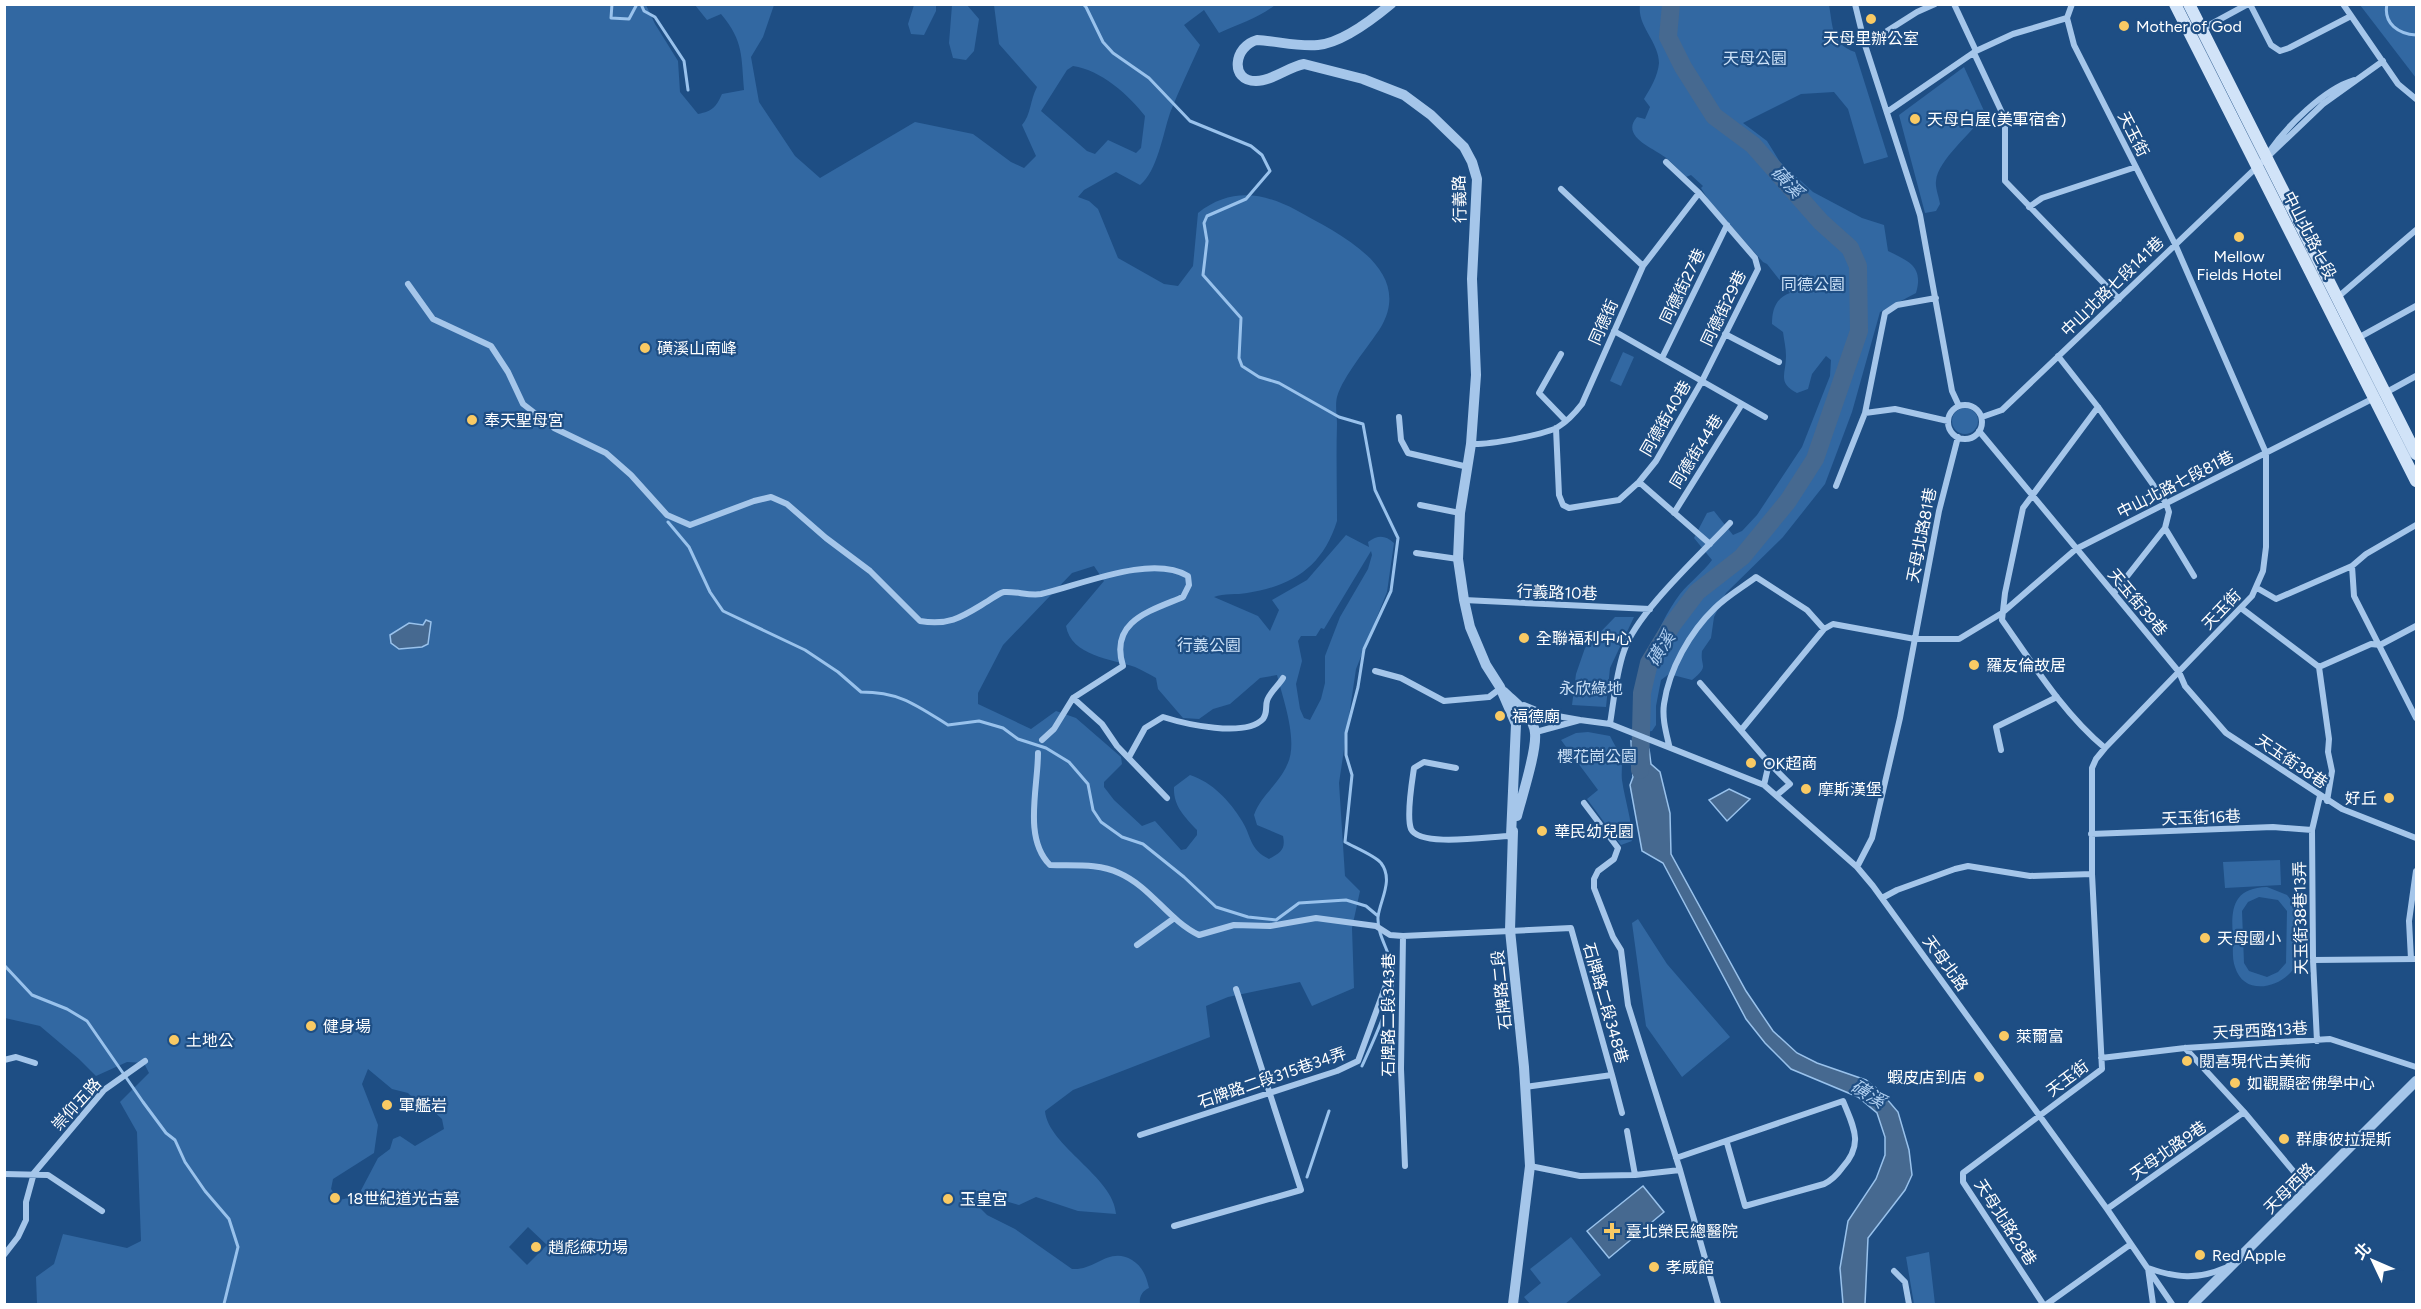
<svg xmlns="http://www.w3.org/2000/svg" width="2421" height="1309" font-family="Figtree,'Noto Sans TC',sans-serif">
	<rect width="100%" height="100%" fill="#1e4e84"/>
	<path fill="#3268a2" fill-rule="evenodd" d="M4,5H646L655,24L678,61L680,92L698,114C713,111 716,107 722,94L744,90C741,57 744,41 721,14L707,20L695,5H774L763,37L751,57L759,102L795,156L820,178L915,122L973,134L1011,162L1024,168L1036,156L1022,125C1031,115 1030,100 1037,87L999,44L994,5H1275C1257,19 1240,23 1219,33L1204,10L1184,25L1200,45C1190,67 1179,90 1170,113C1163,134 1157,172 1140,185L1116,172L1084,190L1078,197L1089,201L1098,209L1118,258L1164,284L1178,286L1193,266L1198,213C1230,188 1262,192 1296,210C1337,233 1415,268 1381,327C1369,346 1343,376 1337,397C1335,405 1337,416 1337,424C1336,456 1337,488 1337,521C1323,566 1293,586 1247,593C1237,595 1224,593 1214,597L1258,616L1270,631L1279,610L1272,600L1307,580L1346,535L1369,547L1368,542C1378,535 1385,535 1394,543L1387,592L1356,669L1339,783L1345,876L1360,891L1352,928L1354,988L1312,1006L1300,982L1228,997L1206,1006L1210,1037L1073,1090L1045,1111C1048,1146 1114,1177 1116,1214L1078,1211L1036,1197L1019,1205L988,1196H985L979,1207L987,1215L1015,1229L1072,1269C1095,1271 1109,1246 1132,1260C1143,1267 1146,1276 1149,1288C1142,1291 1139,1297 1140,1304H37L36,1277L54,1264L63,1234L127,1248L141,1241L137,1132L120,1102L149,1073L144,1063L127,1062L96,1076L79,1059L40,1026L5,1018ZM1073,66C1101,70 1129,95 1145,116L1141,148L1136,153L1108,140L1095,154L1087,151L1041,111L1067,70ZM1371,551L1372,555L1368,569L1340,617L1325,656V683L1321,699L1310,720L1304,718L1300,709L1296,684L1302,661L1298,641L1301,636H1316L1321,628L1324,629ZM1094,566L1104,581L1066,626C1071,656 1112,659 1135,667C1142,670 1149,674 1156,678L1158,689L1183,718L1199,719L1213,709L1230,704L1260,678L1277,675C1283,699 1299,742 1287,765C1279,784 1261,795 1254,815L1257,825L1283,836C1286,850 1280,853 1269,859C1249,849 1252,837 1242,821C1230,801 1212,782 1190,775L1174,787C1173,806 1185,817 1197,830V835L1186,849L1181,850L1155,821L1142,826L1114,800L1104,787V782L1122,764L1121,757L1076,718L1056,711L1031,729L978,704V693L1003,645L1072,573ZM368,1069L392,1089L408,1093L416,1101L429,1107L442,1119L444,1129L415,1146L400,1136L393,1139L390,1149L378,1158L358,1196L339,1200L331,1189L333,1179L374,1153L378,1125L362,1084ZM528,1227L547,1245L527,1265L509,1247Z
		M914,5H936V11L924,35L911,34L908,24Z
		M952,5H967L979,19L974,51L966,60L953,58L949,43Z
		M1640,5H1829C1833,27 1831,44 1855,52L1888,157L1864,164L1848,109L1834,92L1801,94L1743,123L1767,141L1780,162L1813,192L1862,218L1884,225L1888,251C1908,261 1924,266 1916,293L1880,312L1852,412L1825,484L1783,537L1726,593L1714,617L1711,638L1702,651C1700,668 1710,665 1692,680L1669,674L1661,680L1656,706V725L1652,731L1646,732L1633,725C1636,683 1655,627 1680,594C1690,582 1703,572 1712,560L1694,538L1707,513L1714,511L1733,535L1742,531L1757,515L1802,447L1830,376L1831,360L1826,356L1812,374L1808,389L1797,393C1777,383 1786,374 1786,356C1786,348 1784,340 1783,332L1772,324C1772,309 1776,298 1790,293L1767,264L1763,262L1709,201L1701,188L1703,186L1691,175L1686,177C1679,171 1673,163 1665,157C1653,148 1620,136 1637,117L1645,119L1650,107L1644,99C1650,89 1658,76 1659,63C1659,42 1637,26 1640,5Z
		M2360,5H2416V78Z
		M1964,67L1985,113C1973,133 1938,159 1936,181C1935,188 1939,197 1940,204L1936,211L1925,213L1899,115Z
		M1623,352L1634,357L1621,386L1610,381Z
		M1952 421a13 13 0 1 1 26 0a13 13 0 1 1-26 0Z
		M1615,617H1634L1610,668L1606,707L1572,705L1576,674L1585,648Z
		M1588,732L1610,736C1613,743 1618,749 1621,757C1623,765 1621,772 1622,780C1625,801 1632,819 1632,841L1621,845L1587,799L1598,790L1561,740L1576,733Z
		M2280,860L2281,885L2225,888L2223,862Z
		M2267,887L2287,895L2295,905L2294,968C2281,988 2244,997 2235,967C2232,959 2233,948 2233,939C2231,911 2231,888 2267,887ZM2259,897L2278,900L2287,911L2286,963L2278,972L2267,977L2249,971L2244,963L2242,911L2248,902Z
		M1638,919L1667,964L1730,1037L1682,1077L1646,1026L1632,923Z
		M1571,1237L1601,1275L1565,1304H1530L1524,1297L1541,1283L1530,1269Z
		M1929,1252L1935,1304H1914L1906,1257Z"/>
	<path fill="#466990" stroke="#99c2ec" stroke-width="1.5" d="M426,620L431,622L428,644L422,647L399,649L391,643L390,635L409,623L423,625Z
		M1631,741L1649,749L1651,764L1660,772L1670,813L1671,854L1746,991L1773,1031L1797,1053L1817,1063L1866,1080L1880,1091L1898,1112L1909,1150L1912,1175L1905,1190L1868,1238L1865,1304H1843L1840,1268L1848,1221L1876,1179L1885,1155V1137L1877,1113L1858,1097L1791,1069L1765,1043L1746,1019L1663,863L1642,851L1630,785L1633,777Z
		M1729,789L1750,799L1727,821L1709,800Z
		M1643,1186L1664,1212L1609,1258L1587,1231Z"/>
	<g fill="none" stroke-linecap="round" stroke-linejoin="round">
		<path stroke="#99c2ec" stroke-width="3" d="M612,4L611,18L629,19L637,4
			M641,4L644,11L655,17L684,61L688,90
			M1083,4L1086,7L1103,42L1113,53L1149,78L1190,121L1251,146L1262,155L1270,171L1246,199L1207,216L1204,223L1207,241L1203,275L1241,318L1239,358L1242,366L1259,377L1279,383L1339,417L1363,424L1375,490L1398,538L1391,591L1364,649L1358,687L1346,733V755L1352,775L1345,842C1354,847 1376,856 1381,863C1394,880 1380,900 1378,917C1377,936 1390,951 1393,970C1397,992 1372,1044 1362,1066
			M2387,4C2383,24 2399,34 2416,35
			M668,522L689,547L710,592L723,611L805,650L838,672L861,692C900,692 916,705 948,725L979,721L1003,728L1018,739L1046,748L1069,762L1088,784L1093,810L1101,822L1122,837L1143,844L1184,877L1216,907L1248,917L1276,920L1299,903L1346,900L1366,906L1378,916
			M4,965L32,995L67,1009L87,1021L143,1102L166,1133L175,1140L185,1162L205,1191L229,1219L238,1247L224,1304
			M1307,1177L1329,1111"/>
		<path stroke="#466990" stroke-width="18" d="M1640,770L1642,693L1649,663L1672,625L1697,592L1742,557L1788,501L1815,459L1859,331L1858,266L1850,248L1821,222L1753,145L1714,116L1683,67L1668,37L1671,4"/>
		<path stroke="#a5c6ea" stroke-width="6" d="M1855,4L1865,45L1920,215L1952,391L1959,406
			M1954,4L1976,51
			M2250,4L2271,45L2280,51L2289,48L2351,16
			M2343,4L2398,84L2416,99
			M2202,29L2248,4
			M1865,45L1917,12L1935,4
			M1974,53L2005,119V181L2119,299
			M1887,112L1976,51L2013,34L2067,18
			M2269,152C2287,126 2324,89 2354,80
			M1561,189L1643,266
			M2029,207L2042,198L2136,167
			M408,284L433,319L491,346L508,372L523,404L554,428L606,453L631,475L667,515L690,525L754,501L771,497L787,504L826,538L870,571L920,621C951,626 963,616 988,601C993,598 999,593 1004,592C1016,591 1029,596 1041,594C1081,585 1151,554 1188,576L1189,585L1183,597C1150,611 1109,621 1123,666L1073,698L1054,729L1042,740
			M2338,297L2416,230
			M1614,331L1765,417
			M1725,334L1779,362
			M2358,338L2416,306
			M1561,354L1539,393L1566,421
			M2058,356L2098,407L2166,503L2169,512L2165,528L2114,593
			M1662,358L1727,225
			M2385,393L2416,376
			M1948 422a17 17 0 1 1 34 0a17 17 0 1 1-34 0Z
			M2098,407L2023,508L2005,593L2002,620C2033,664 2063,713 2105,748
			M1865,413L1895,409L1948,421
			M1399,417L1401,440L1408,453L1468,467
			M1982,417L2002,410L2323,104L2383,61
			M1556,428L1559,495L1563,505L1569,508L1619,500L1639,482L1656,461L1702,381L1758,269L1755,258L1699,193
			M1979,431L2179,672L2185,686L2226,733L2342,809L2416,838
			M1471,444C1488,445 1544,435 1558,427C1568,421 1575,413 1582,404L1643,266L1699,193L1666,162
			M1639,482L1710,544
			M1836,486L1865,413L1885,313L1897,305L1936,298
			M1420,505L1460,513
			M1674,513L1742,404
			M2165,528L2194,576
			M1416,553L1458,559
			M2352,566L2354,596L2416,718
			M2257,588L2276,599L2352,566L2366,554L2416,525
			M1464,600L1650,609
			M2241,608L2319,667
			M2319,667L2329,739L2328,752L2332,771L2327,801
			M2319,667L2371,644L2380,645L2416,626
			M1375,671L1401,678L1444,701L1489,697L1501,688
			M1700,683L1769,763L1764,785
			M1073,698L1102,724L1117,746L1167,798
			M1524,705L1546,714L1580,720
			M1610,724C1614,699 1616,674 1624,651C1636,613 1701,554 1730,523
			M1742,729L1824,629L1833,624L1915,639H1959L2002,613L2076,549L2376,397
			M1536,732L1580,720L1610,724L1764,785L1857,867L1873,886L2107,1209L2172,1304
			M1669,745C1666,732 1662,718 1664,704C1669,669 1690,632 1715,608C1727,596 1743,587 1756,577L1807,610L1824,629
			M2001,750L1996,727L2057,697
			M1038,753C1038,788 1023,838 1050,865C1073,866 1098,863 1119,873C1151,887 1168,920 1199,935L1234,925L1270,926L1316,918L1376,926L1390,935L1403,936
			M1129,757L1145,728L1163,717C1185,724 1245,738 1263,719C1268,712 1265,707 1267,701C1269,693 1279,685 1283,678
			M1769,763L1790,784L1777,795
			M1456,768L1424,762L1414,768C1412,782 1406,816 1411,829C1420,848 1492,836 1511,836
			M1584,803L1618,848L1614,859L1598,871L1594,879V888L1613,937L1621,950L1628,1005L1680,1170L1718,1304
			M2091,834L2273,827L2312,830
			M1857,867L1872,838L1900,718L1939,511L1958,437
			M1882,898L1897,890L1955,869L1968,866L2030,876L2092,874
			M1137,945L1173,919
			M2411,959L2409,921L2416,871
			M2313,960L2416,959
			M2317,1041L2313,960L2312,830L2320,796
			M2185,1048L2244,1112L2309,1190
			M2101,1058L2185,1048L2330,1039L2416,1067
			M4,1060L16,1057L35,1063
			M1525,1087L1612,1075L1622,1113
			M1627,1131L1635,1175
			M1140,1135L1337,1071L1358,1061L1387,982V974
			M1676,1158L1843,1101C1854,1128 1864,1144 1842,1168C1837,1175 1832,1180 1824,1184L1745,1206L1727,1143
			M1405,1166L1401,1069L1403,936L1571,928L1612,1075
			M1530,1166L1580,1176L1635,1175L1680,1170
			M4,1174L48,1175L102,1211
			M2107,1209L2244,1112
			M1174,1226L1301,1190L1236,989
			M4,1255L18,1237L26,1220V1202L34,1173L104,1090L145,1061
			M1894,1271L1905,1282L1909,1304
			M2043,1304L1963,1182V1173L2102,1069L2092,874V768L2096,759L2105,748L2252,596L2263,571L2266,547V453L2175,244L2074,45L2067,18L2072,4
			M2047,1304L2131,1244
			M2153,1304L2148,1268C2176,1278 2198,1280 2225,1268"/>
		<path stroke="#a5c6ea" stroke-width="10" d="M1391,4C1373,19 1341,43 1318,45C1298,47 1277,41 1257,40C1234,46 1229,81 1256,81C1272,81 1288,67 1304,64L1363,79L1404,95L1431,115L1464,147L1472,162L1477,179L1472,279L1476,375L1471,444L1460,513L1458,559L1464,600L1470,627L1486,665L1500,687L1516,724L1511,836
			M1504,692C1515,703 1534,716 1535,733C1537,751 1522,796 1517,816
			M1513,831L1510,930L1524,1067L1530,1166L1513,1304
			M2193,1304L2416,1081"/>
		<path stroke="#d1e3f8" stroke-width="12" d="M2175,4L2416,481
			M2189,4L2416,454"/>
	</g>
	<g fill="#f9ca64" stroke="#1e4e84" stroke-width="2">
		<circle cx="1871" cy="19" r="6"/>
		<circle cx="2124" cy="26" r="6"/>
		<circle cx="1915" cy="119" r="6"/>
		<circle cx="2239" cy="237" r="6"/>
		<circle cx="645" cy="348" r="6"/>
		<circle cx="472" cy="420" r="6"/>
		<circle cx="1524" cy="638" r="6"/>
		<circle cx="1974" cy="665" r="6"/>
		<circle cx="1500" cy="716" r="6"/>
		<circle cx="1751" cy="763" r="6"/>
		<circle cx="1806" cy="789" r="6"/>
		<circle cx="2389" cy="798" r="6"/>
		<circle cx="1542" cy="831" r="6"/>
		<circle cx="2205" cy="938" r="6"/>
		<circle cx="311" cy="1026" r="6"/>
		<circle cx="2004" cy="1036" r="6"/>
		<circle cx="174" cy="1040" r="6"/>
		<circle cx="2187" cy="1061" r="6"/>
		<circle cx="1979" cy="1077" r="6"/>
		<circle cx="2235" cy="1083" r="6"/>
		<circle cx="387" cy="1105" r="6"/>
		<circle cx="2284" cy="1139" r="6"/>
		<circle cx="335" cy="1198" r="6"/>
		<circle cx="948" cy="1199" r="6"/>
		<path d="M1609 1222h6v6h6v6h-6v6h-6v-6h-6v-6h6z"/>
		<circle cx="536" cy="1247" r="6"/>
		<circle cx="2200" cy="1255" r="6"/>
		<circle cx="1654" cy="1267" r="6"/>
	</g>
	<g text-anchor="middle" stroke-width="4.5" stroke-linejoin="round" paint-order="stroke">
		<g font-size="16" fill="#fff" stroke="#1e4e84" text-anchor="start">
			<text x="2136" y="32">Mother of God</text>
			<text x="1871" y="44" text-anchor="middle">天母里辦公室</text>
			<text x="1927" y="125">天母白屋(美軍宿舍)</text>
			<text x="2239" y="262" text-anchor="middle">Mellow<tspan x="2239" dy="18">Fields Hotel</tspan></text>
			<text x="657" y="354">磺溪山南峰</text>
			<text x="484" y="426">奉天聖母宮</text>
			<text x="1536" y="644">全聯福利中心</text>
			<text x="1986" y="671">羅友倫故居</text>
			<text x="1512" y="722">福德廟</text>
			<text x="1763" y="769">OK超商</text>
			<text x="1818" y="795">摩斯漢堡</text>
			<text x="2377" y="804" text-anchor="end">好丘</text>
			<text x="1554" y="837">華民幼兒園</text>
			<text x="2217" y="944">天母國小</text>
			<text x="323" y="1032">健身場</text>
			<text x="2016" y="1042">萊爾富</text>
			<text x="186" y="1046">土地公</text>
			<text x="2199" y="1067">閱喜現代古美術</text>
			<text x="1967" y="1083" text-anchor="end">蝦皮店到店</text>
			<text x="2247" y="1089">如觀顯密佛學中心</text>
			<text x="399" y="1111">軍艦岩</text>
			<text x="2296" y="1145">群康彼拉提斯</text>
			<text x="347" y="1204">18世紀道光古墓</text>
			<text x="960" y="1205">玉皇宮</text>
			<text x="1626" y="1237">臺北榮民總醫院</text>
			<text x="548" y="1253">趙彪練功場</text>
			<text x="2212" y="1261">Red Apple</text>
			<text x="1666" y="1273">孝威館</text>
		</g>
		<g font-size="16" fill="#cae0f7" stroke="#1e4e84">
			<text x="1755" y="64">天母公園</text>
			<text x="1813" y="290">同德公園</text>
			<text x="1209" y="651">行義公園</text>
			<text x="1591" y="694">永欣綠地</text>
			<text x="1597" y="762">櫻花崗公園</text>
		</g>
		<g font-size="16" fill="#fff" stroke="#1e4e84">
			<text transform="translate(2134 134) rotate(63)" y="6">天玉街</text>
			<text transform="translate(1459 199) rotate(-91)" y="6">行義路</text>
			<text transform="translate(2310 235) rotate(63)" y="6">中山北路七段</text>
			<text transform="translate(1682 286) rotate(-64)" y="6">同德街27巷</text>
			<text transform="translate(2112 286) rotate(-44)" y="6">中山北路七段141巷</text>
			<text transform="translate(1723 308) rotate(-64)" y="6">同德街29巷</text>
			<text transform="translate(1603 322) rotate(-66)" y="6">同德街</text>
			<text transform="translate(1665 418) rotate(-60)" y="6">同德街40巷</text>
			<text transform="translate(1696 451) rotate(-58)" y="6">同德街44巷</text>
			<text transform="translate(2175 484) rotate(-27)" y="6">中山北路七段81巷</text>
			<text transform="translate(1921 535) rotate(-79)" y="6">天母北路81巷</text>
			<text transform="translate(1557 592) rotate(2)" y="6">行義路10巷</text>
			<text transform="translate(2138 602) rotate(50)" y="6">天玉街39巷</text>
			<text transform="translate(2221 609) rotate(-46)" y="6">天玉街</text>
			<text transform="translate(2292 761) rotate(34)" y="6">天玉街38巷</text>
			<text transform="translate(2201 817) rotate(-2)" y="6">天玉街16巷</text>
			<text transform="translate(2300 918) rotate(-91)" y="6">天玉街38巷13弄</text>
			<text transform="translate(1946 963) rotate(54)" y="6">天母北路</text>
			<text transform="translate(1501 990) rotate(-96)" y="6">石牌路二段</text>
			<text transform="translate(1606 1003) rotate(74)" y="6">石牌路二段348巷</text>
			<text transform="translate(1388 1015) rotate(-90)" y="6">石牌路二段343巷</text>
			<text transform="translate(2260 1030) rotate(-3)" y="6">天母西路13巷</text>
			<text transform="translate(1272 1077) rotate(-19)" y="6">石牌路二段315巷34弄</text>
			<text transform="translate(2067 1078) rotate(-37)" y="6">天玉街</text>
			<text transform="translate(76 1104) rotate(-48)" y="6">崇仰五路</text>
			<text transform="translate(2168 1150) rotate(-35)" y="6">天母北路9巷</text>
			<text transform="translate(2289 1188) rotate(-45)" y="6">天母西路</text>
			<text transform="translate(2006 1222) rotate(57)" y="6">天母北路28巷</text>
		</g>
		<g font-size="18" font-style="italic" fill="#b1d0f1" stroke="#1e4e84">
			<text transform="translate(1787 182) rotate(47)" y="6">磺溪</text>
			<text transform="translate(1661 649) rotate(-59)" y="6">磺溪</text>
			<text transform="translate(1868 1094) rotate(31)" y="6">磺溪</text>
		</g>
	</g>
	<rect width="2421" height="1309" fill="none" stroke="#ffffff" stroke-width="12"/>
	<g transform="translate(2373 1261) rotate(314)" stroke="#1e4e84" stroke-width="4.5" paint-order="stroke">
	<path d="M0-4.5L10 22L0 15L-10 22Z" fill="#ffffff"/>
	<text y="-9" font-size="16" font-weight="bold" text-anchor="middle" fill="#ffffff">北</text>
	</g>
</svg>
